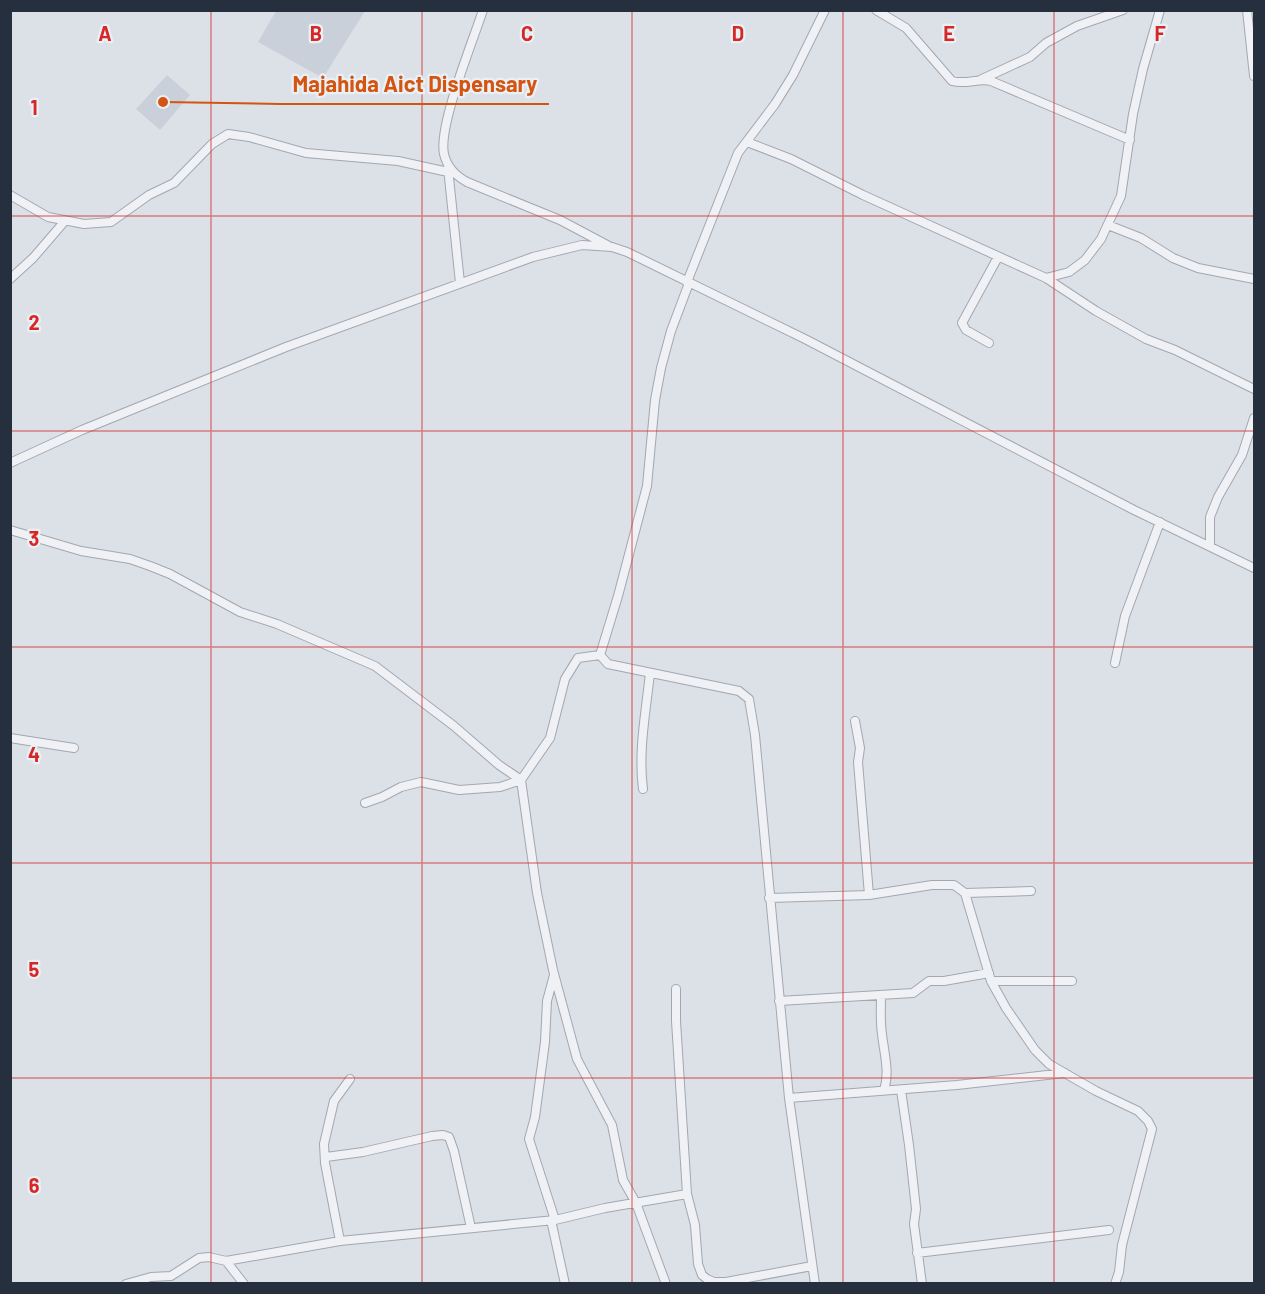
<svg xmlns="http://www.w3.org/2000/svg" width="1265" height="1294" font-family="Barlow,sans-serif">
	<rect width="100%" height="100%" fill="#dce1e7"/>
	<path fill="#cad0d9" d="M276,11V10L365,11L323,78L258,42Z
		M167,75L190,95L160,130L136,109Z"/>
	<g fill="none" stroke-linecap="round" stroke-linejoin="round">
		<defs>
			<path id="minor" d="M483,10C473,41 438,126 444,154C447,167 456,176 467,182L560,220L609,246
				M876,10L906,28L952,81C966,85 978,78 991,81L1130,140
				M1247,10L1254,76
				M982,79L1030,57L1046,43L1077,26L1123,10
				M747,142L791,159L863,195L1046,278L1096,311L1146,339L1175,350L1254,389
				M448,168L460,283
				M10,195L48,217L84,224L111,222L149,195L174,183L212,144L228,134L249,137L306,153L398,161L448,172
				M1108,225L1141,238L1173,258L1198,268L1254,279
				M1046,278L1069,272L1085,260L1101,239L1121,196L1133,114L1143,69L1160,10
				M10,279L33,258L64,222
				M687,282L738,153L775,104L793,75L825,10
				M689,283L671,331L661,368L655,400L647,486L618,596L600,655L608,664L739,691L749,699L755,735L789,1098L815,1284
				M989,343L966,330L962,323L998,257
				M10,463L82,430L286,347L533,257L582,245L612,247L627,252L805,339L1134,510L1254,568
				M10,530L81,551L130,559L150,566L170,574L240,612L277,624L375,666L454,726L499,765L521,780L537,893L553,970L577,1059L612,1125L623,1180L636,1203L666,1284
				M1210,546V517L1218,497L1242,455L1254,418
				M1115,663L1125,616L1160,522
				M855,721L860,748L858,762L869,895
				M10,738L74,748
				M643,789C638,751 646,711 650,673
				M365,803L382,797L401,787L421,782L459,790L500,787L521,780L550,738L565,679L578,658L600,655
				M965,893L1031,891
				M769,898L869,895L932,885H954L965,893L991,981L1006,1008L1035,1050L1049,1064L1096,1091L1138,1111L1148,1121L1152,1129L1122,1245L1119,1272L1115,1284
				M554,975L547,1001L545,1042L535,1117L529,1139L555,1220
				M991,981H1072
				M676,989V1021L687,1194L695,1225L698,1264L702,1275L707,1279L714,1282H726L812,1266
				M881,996C881,1009 880,1021 882,1034C884,1053 890,1072 884,1090
				M779,1001L913,993L929,981H944L989,973
				M901,1090L909,1145L916,1209L914,1224L922,1284
				M789,1098L957,1085L1065,1073
				M326,1157L363,1152L432,1136L443,1135L449,1137L454,1151L471,1228
				M551,1220L565,1284
				M340,1241L325,1163L324,1144L334,1101L350,1079
				M917,1253L1109,1230
				M226,1261L244,1284
				M126,1284L151,1277L171,1276L199,1258L209,1257L226,1261L340,1241L555,1220L605,1208L687,1194"/>
		</defs>
		<use href="#minor" stroke="#a1a8b1" stroke-width="10"/>
		<use href="#minor" stroke="#eff1f5" stroke-width="8"/>
	</g>
	<path fill="none" stroke="#d62828" stroke-width="1.5" stroke-opacity="0.55" d="M211,10V1284M422,10V1284M632,10V1284M843,10V1284M1054,10V1284M10,216H1254M10,431H1254M10,647H1254M10,863H1254M10,1078H1254"/>
	<g font-size="20" text-anchor="middle" font-weight="bold" fill="#d62828" stroke="#ebf0f5" stroke-width="4.5" stroke-linejoin="round" paint-order="stroke">
		<text x="105" y="41">A</text>
		<text x="316" y="41">B</text>
		<text x="527" y="41">C</text>
		<text x="738" y="41">D</text>
		<text x="949" y="41">E</text>
		<text x="1160" y="41">F</text>
		<text x="34" y="115">1</text>
		<text x="34" y="330">2</text>
		<text x="34" y="546">3</text>
		<text x="34" y="762">4</text>
		<text x="34" y="977">5</text>
		<text x="34" y="1193">6</text>
	</g>
	<path fill="none" stroke="#d45511" stroke-width="2" d="M163 102L280 104H549"/>
	<circle fill="#d45511" stroke="#ebf0f5" stroke-width="2" cx="163" cy="102" r="6"/>
	<g font-size="22" text-anchor="middle" font-weight="bold" fill="#d45511" stroke="#ebf0f5" stroke-width="4.5" stroke-linejoin="round" paint-order="stroke">
		<text x="415" y="92">Majahida Aict Dispensary</text>
	</g>
	<rect width="1265" height="1294" fill="none" stroke="#252f3e" stroke-width="24"/>
</svg>
